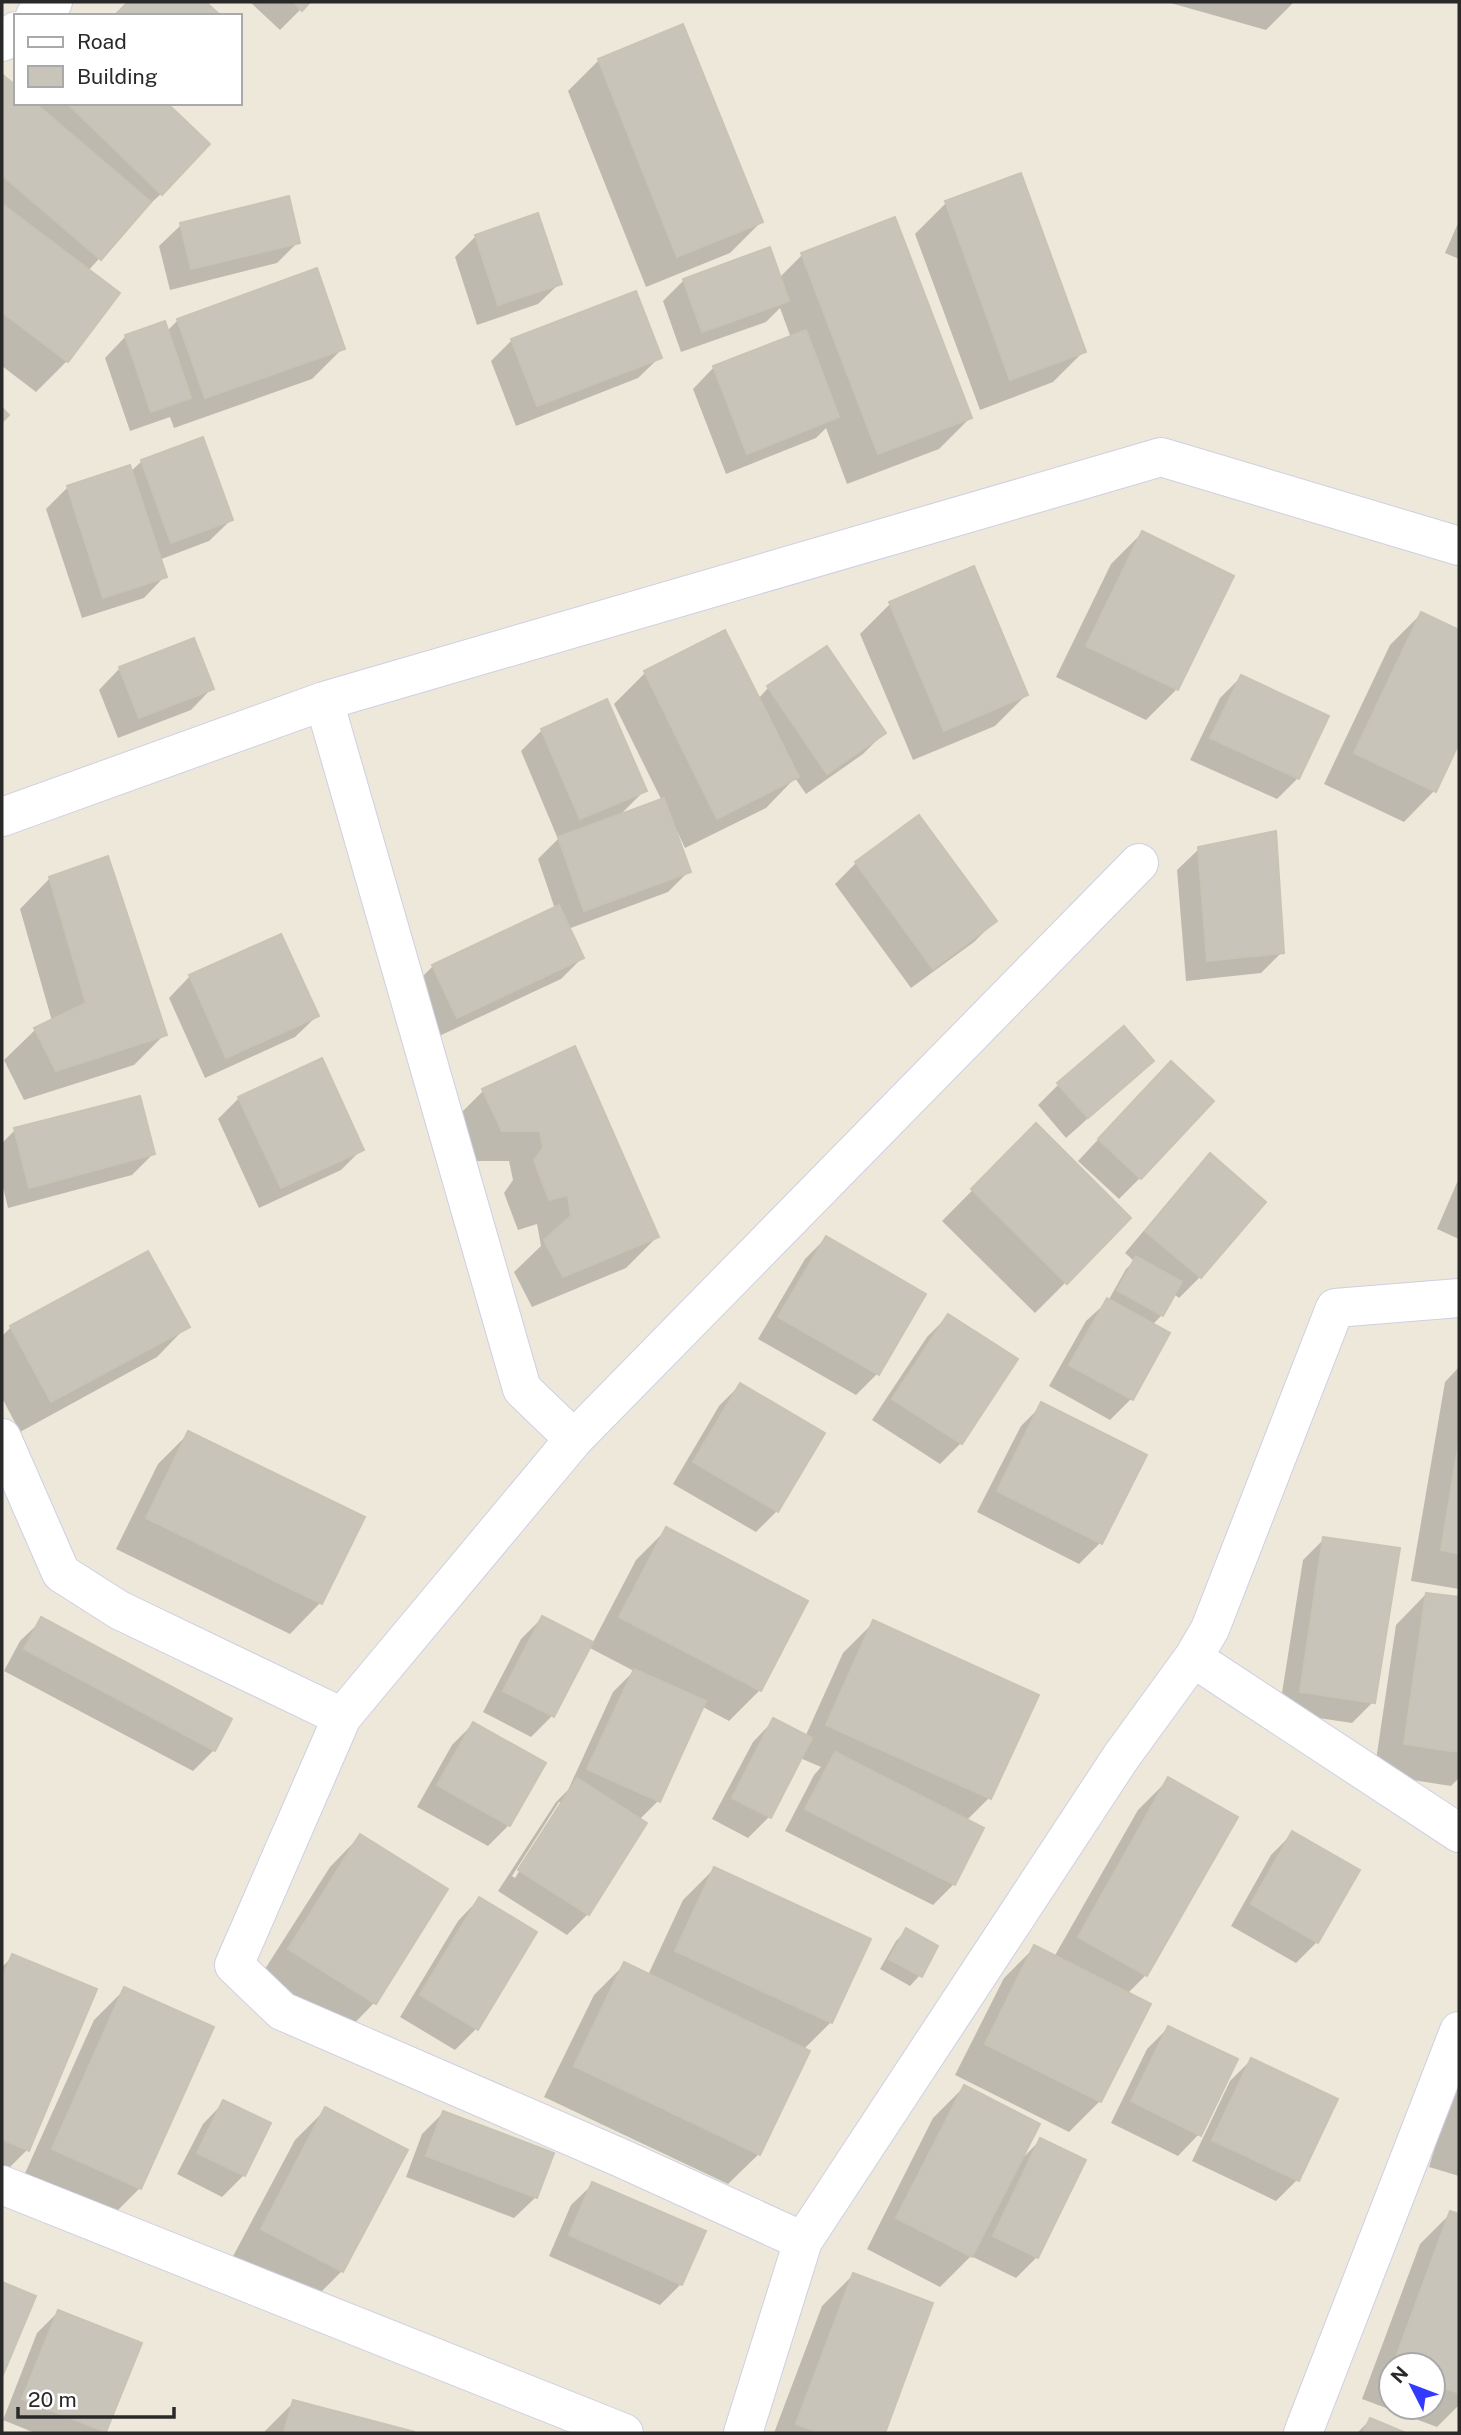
<svg xmlns="http://www.w3.org/2000/svg" width="1461" height="2435" font-family="'Public Sans',sans-serif">
	<rect width="100%" height="100%" fill="#ede8da"/>
	<path fill="#0003" fill-rule="evenodd" d="M250,2H308L280,30Z
		M1167,2H1294L1266,30Z
		M599,60L761,222L730,253L646,287L568,91Z
		M3,78L16,89V103H165L161,194L139,214L88,271L67,361L36,392L2,366Z
		M946,203L1084,351L1053,382L980,410L915,234Z
		M1459,221V259L1445,253Z
		M181,225L298,242L277,263L170,290L159,246Z
		M476,236L560,283L538,304L477,325L455,257Z
		M802,255L970,418L939,449L847,484L826,428L816,438L726,474L693,389L714,367L791,338L780,308L766,322L681,352L663,301L684,280L779,278Z
		M178,320L343,348L312,379L174,428L170,417L130,431L105,358L126,336L167,331Z
		M512,340L660,357L638,378L516,426L491,361Z
		M142,461L231,520L209,541L159,560L165,576L144,598L82,618L46,509L67,488L129,467L130,472Z
		M1142,533L1177,689L1146,720L1056,677L1111,564Z
		M890,604L1026,695L995,726L913,760L860,634Z
		M1421,614L1459,632V739L1434,791L1404,822L1324,784L1390,645Z
		M120,668L212,688L191,710L118,738L99,690Z
		M645,673L758,699L768,688L884,733L863,754L806,794L795,778L766,808L685,848L677,831L674,832L689,871L668,892L568,929L582,958L561,979L435,1038L412,987L433,966L555,909L538,859L558,839L521,751L542,730L645,790L618,817L662,801L614,704Z
		M1241,677L1298,778L1277,799L1190,760L1220,698Z
		M919,817L995,921L974,942L911,988L835,884L856,863Z
		M1199,849L1282,952L1261,973L1186,981L1177,870Z
		M50,878L165,1034L134,1065L24,1100L4,1060L35,1030L52,1021L20,909Z
		M190,976L317,1016L295,1037L205,1078L169,998Z
		M574,1049L657,1237L626,1268L532,1307L514,1272L541,1246L537,1224L518,1230L504,1193L513,1180L509,1161H472L452,1122L483,1091Z
		M1152,1061L1066,1138L1038,1105L1059,1084Z
		M1150,1084L1140,1178L1119,1199L1078,1161Z
		M239,1098L362,1149L341,1170L259,1208L218,1119Z
		M1036,1126L1066,1282L1035,1313L942,1221Z
		M15,1130L153,1154L132,1175L8,1208L2,1183V1143Z
		M1210,1156L1200,1277L1179,1298L1174,1294L1162,1315L1152,1325L1167,1334L1131,1399L1110,1420L1049,1386L1086,1321L1108,1301L1126,1269L1134,1261L1125,1253L1189,1177Z
		M1459,1178V1239L1437,1229Z
		M826,1238L877,1374L856,1395L758,1339L805,1259Z
		M948,1316L1015,1360L961,1443L940,1464L872,1420L927,1337Z
		M187,1326L157,1357L20,1432L2,1398V1336L11,1327Z
		M1459,1367V1589L1411,1581L1445,1382Z
		M740,1385L777,1511L756,1532L673,1484L719,1406Z
		M1042,1405L1100,1543L1079,1564L977,1512L1021,1426Z
		M189,1433L320,1603L290,1634L116,1549L158,1464Z
		M667,1529L760,1690L729,1721L701,1706L658,1801L639,1820L588,1914L567,1935L498,1891L556,1802L568,1790L613,1692L634,1671L588,1647L552,1716L531,1737L483,1712L521,1639L542,1618L592,1644L636,1560ZM559,1802H563L515,1878L512,1876Z
		M1324,1539L1373,1702L1352,1723L1279,1712L1303,1560Z
		M1426,1594L1459,1599V1778L1451,1786L1374,1774L1396,1625Z
		M42,1620L214,1750L193,1771L4,1671L20,1641Z
		M874,1622L1036,1696L989,1798L966,1821L954,1884L933,1905L785,1831L814,1775L821,1767L800,1758L769,1817L748,1838L712,1819L753,1742L774,1720L805,1737L843,1653Z
		M473,1724L509,1825L488,1846L417,1807L452,1745Z
		M1169,1779L1146,1975L1127,1994L1100,2101L1069,2132L955,2075L1004,1978L1035,1947L1054,1957L1138,1810Z
		M1292,1834L1317,1942L1296,1963L1231,1926L1271,1855Z
		M360,1836L446,1890L374,2003L344,2034L258,1980L330,1867Z
		M714,1869L831,2022L803,2050L759,2154L728,2184L544,2097L594,1995L625,1964L648,1975L683,1900Z
		M479,1899L476,2029L455,2050L400,2017L458,1921Z
		M907,1930L920,1975L910,1986L880,1969L896,1941Z
		M13,1956L27,2150L2,2175V1967Z
		M125,1989L140,2188L109,2219L22,2180L94,2020Z
		M1168,2028L1199,2134L1178,2156L1111,2123L1147,2049Z
		M1251,2060L1297,2180L1276,2201L1192,2161L1230,2081Z
		M1459,2069V2176L1429,2167Z
		M964,2087L1021,2160L1040,2140L1037,2257L1016,2278L971,2256L940,2287L867,2249L933,2118Z
		M224,2102L268,2124L244,2175L222,2197L177,2174L203,2124Z
		M326,2109L342,2271L311,2302L231,2260L295,2140Z
		M443,2113L536,2197L514,2218L406,2177L422,2134Z
		M593,2184L681,2284L660,2305L549,2256L571,2205Z
		M1451,2213L1459,2216V2405L1437,2427L1362,2399L1420,2244ZM1391,2365H1433V2407H1391Z
		M853,2275L931,2304L883,2433H774L822,2306Z
		M58,2312L105,2431L103,2433H35L3,2420L37,2333Z
		M294,2402L411,2433H263Z
		M1370,2420L1401,2433H1357Z"/>
	<path fill="#c8c4ba" stroke="#c8c4b3" stroke-width="2" d="M128,2H206L221,16H114Z
		M293,2H310L302,11Z
		M683,24L763,222L677,257L598,59Z
		M3,75L16,86V103H35L151,202L101,260L2,175Z
		M67,103H167L210,144L162,195Z
		M1021,173L1086,352L1010,380L945,201Z
		M289,196L300,243L191,269L180,223Z
		M2,204L120,293L68,362L2,312Z
		M538,213L562,284L498,305L475,235Z
		M895,217L972,418L878,454L801,253Z
		M770,247L789,301L702,332L683,279Z
		M317,268L345,349L205,398L177,319Z
		M636,291L662,358L537,406L511,339Z
		M165,321L191,398L151,412L125,335Z
		M806,330L839,417L747,454L713,366Z
		M2,408L9,415L2,422Z
		M203,437L233,520L171,543L141,460Z
		M130,465L167,577L103,598L67,486Z
		M1142,531L1234,576L1178,690L1086,646Z
		M974,566L1028,695L944,731L889,602Z
		M1421,612L1459,630V743L1436,792L1354,753Z
		M725,630L799,777L717,819L644,671Z
		M194,638L214,689L139,718L119,667Z
		M827,646L886,733L827,774L767,686Z
		M1241,675L1329,716L1299,779L1210,738Z
		M607,699L647,791L580,819L541,729Z
		M664,798L691,872L584,911L558,837Z
		M919,815L997,921L933,969L855,862Z
		M1276,831L1284,953L1207,961L1198,847Z
		M108,856L167,1035L56,1071L34,1028L86,1003L49,877Z
		M559,905L584,958L457,1018L432,965Z
		M281,934L319,1016L226,1058L189,975Z
		M1124,1026L1154,1061L1088,1118L1057,1083Z
		M575,1046L659,1237L563,1277L544,1240L571,1216L568,1195L549,1200L534,1160L543,1148L540,1131H502L482,1089Z
		M322,1058L364,1150L281,1188L238,1097Z
		M1171,1061L1214,1101L1141,1179L1098,1139Z
		M140,1096L155,1154L29,1188L14,1128Z
		M1036,1123L1131,1218L1067,1284L971,1189Z
		M1210,1153L1266,1202L1201,1278L1145,1231Z
		M826,1236L926,1294L879,1375L778,1317Z
		M148,1251L190,1327L51,1402L10,1326Z
		M1136,1256L1182,1282L1163,1316L1117,1290Z
		M1107,1298L1170,1333L1133,1400L1069,1365Z
		M948,1314L1018,1359L962,1444L892,1399Z
		M740,1383L825,1433L778,1512L693,1462Z
		M1041,1402L1147,1455L1102,1544L997,1491Z
		M188,1431L365,1517L322,1604L146,1518Z
		M1459,1441V1554L1441,1550Z
		M666,1527L808,1601L761,1691L619,1617Z
		M1323,1537L1400,1548L1375,1703L1300,1692Z
		M1426,1593L1459,1597V1752L1404,1744Z
		M542,1616L593,1642L554,1717L503,1691Z
		M41,1617L232,1719L215,1751L24,1649Z
		M873,1620L1039,1695L991,1799L826,1725Z
		M634,1669L706,1701L660,1802L587,1769Z
		M773,1718L812,1738L771,1818L732,1798Z
		M473,1722L546,1763L510,1826L437,1785Z
		M835,1752L984,1828L955,1885L805,1809Z
		M1168,1777L1238,1817L1147,1976L1078,1937Z
		M577,1778L647,1823L589,1915L518,1870Z
		M1292,1831L1360,1870L1318,1943L1251,1904Z
		M360,1834L448,1889L376,2004L288,1949Z
		M714,1867L871,1939L832,2023L675,1951Z
		M479,1897L537,1932L478,2030L420,1995Z
		M906,1928L938,1946L922,1977L889,1959Z
		M1034,1945L1151,2004L1101,2102L985,2044Z
		M12,1954L97,1989L29,2151L2,2139V1979Z
		M624,1962L810,2051L760,2155L574,2066Z
		M124,1987L214,2027L141,2189L52,2149Z
		M1168,2026L1238,2059L1201,2136L1131,2101Z
		M1251,2058L1338,2099L1299,2181L1212,2140Z
		M964,2085L1040,2124L972,2257L896,2218Z
		M223,2100L271,2123L245,2176L197,2153Z
		M325,2107L408,2150L343,2272L261,2229Z
		M443,2111L554,2153L537,2198L426,2156Z
		M1040,2138L1086,2160L1038,2258L993,2236Z
		M592,2182L706,2231L682,2285L569,2235Z
		M1450,2211L1459,2214V2393L1433,2384V2365H1393Z
		M853,2273L933,2303L885,2433H821L796,2424Z
		M2,2282L36,2296L2,2377Z
		M58,2310L142,2343L106,2432L22,2399Z
		M293,2400L415,2432L284,2433Z
		M1370,2418L1406,2433H1363Z"/>
	<g fill="none" stroke-linecap="round" stroke-linejoin="round">
		<defs>
			<path id="street" d="M35,16L53,2
				M2,42L16,31
				M324,701L522,1389L574,1439
				M2,817L324,701L1161,457L1459,546
				M2,1438L61,1573L119,1610L342,1717
				M1193,1658L1459,1833
				M2,2185L624,2433
				M803,2241L621,2158L282,2011L234,1965L342,1717L574,1439L1139,863
				M743,2433L803,2241L1121,1757L1193,1658L1210,1629L1335,1308L1459,1298
				M1303,2433L1459,2031"/>
		</defs>
		<use href="#street" stroke="#cfcfe4" stroke-width="40"/>
		<use href="#street" stroke="#fff" stroke-width="38"/>
	</g>
	<rect width="1461" height="2435" fill="none" stroke="#292929" stroke-width="7"/>
	<rect x="14" y="14" width="228" height="91" fill="#ffffff" stroke="#a9a9a9" stroke-width="2"/>
	<rect x="28" y="37" width="35" height="10" fill="#ffffff" stroke="#a9a9a9" stroke-width="2"/>
	<text x="77" y="49" font-size="21" fill="#292929">Road</text>
	<rect x="28" y="66" width="35" height="21" fill="#c8c4ba" stroke="#a9a9a9" stroke-width="2"/>
	<text x="77" y="84" font-size="21" fill="#292929">Building</text>
	<g transform="translate(1412 2386) rotate(312)"><circle r="33" fill="#ffffff" stroke="#a9a9a9" stroke-width="2"/>
	<path d="M0-5L12 26L0 18L-12 26Z" fill="#3439ff"/>
	<text y="-10" font-size="19" font-weight="bold" text-anchor="middle" fill="#292929">N</text>
	</g>
	<path d="M18 2407v10h156v-10" fill="none" stroke="#292929" stroke-width="3.5"/>
	<text x="28" y="2407" font-size="21" fill="#292929" stroke="#ffffff" stroke-width="5" paint-order="stroke">20 m</text>
</svg>
